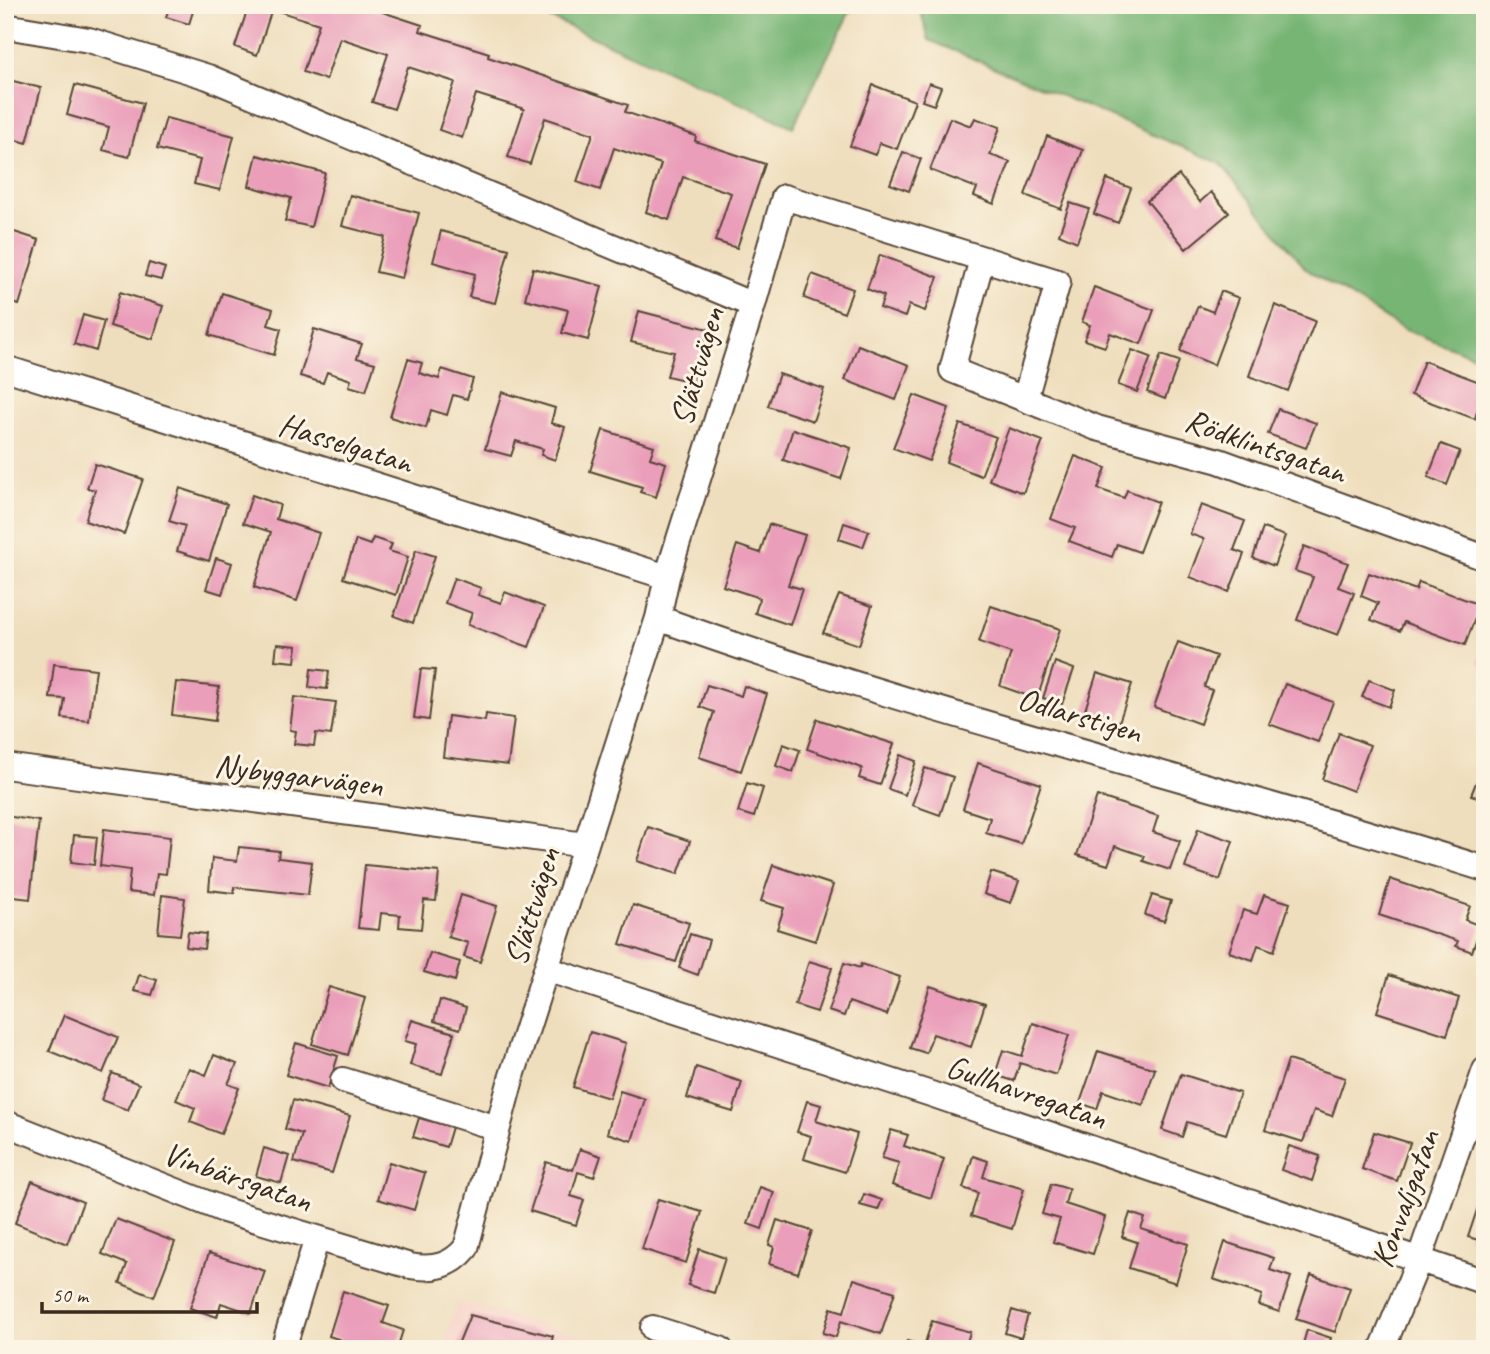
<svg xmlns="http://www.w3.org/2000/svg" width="1490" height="1354" font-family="Caveat,sans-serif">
	<rect width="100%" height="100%" fill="#fcf5e5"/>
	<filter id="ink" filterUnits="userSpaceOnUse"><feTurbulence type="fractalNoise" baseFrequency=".0143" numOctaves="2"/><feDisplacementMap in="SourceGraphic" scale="14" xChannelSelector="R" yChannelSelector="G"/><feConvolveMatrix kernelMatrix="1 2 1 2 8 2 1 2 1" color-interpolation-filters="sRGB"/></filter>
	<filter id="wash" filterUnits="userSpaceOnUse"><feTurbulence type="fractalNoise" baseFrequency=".00686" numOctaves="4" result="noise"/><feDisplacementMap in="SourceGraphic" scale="28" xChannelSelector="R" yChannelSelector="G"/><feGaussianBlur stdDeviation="1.57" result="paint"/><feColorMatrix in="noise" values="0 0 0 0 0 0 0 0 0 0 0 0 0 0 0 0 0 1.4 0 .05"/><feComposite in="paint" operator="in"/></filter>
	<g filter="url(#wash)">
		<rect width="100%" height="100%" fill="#efdebd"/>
		<path fill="#f7d1c8" d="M457,1301L631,1349H442Z"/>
		<path fill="#77b575" stroke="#59704a" stroke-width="2" d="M521,5H853L793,127Z
			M919,5H1485V360L1403,329L1306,269L1220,163L929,40Z"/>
		<g id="blocks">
			<path fill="#ea9eba" d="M170,5H195L189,24L166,17Z
				M249,5H361L422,25L420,31L489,53L488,57L628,105L625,112L696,136L695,141L765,164L737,248L715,241L731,193L683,177L669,220L646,212L661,164L614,148L600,190L577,182L593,134L545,118L530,164L508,157L524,109L476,94L462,138L439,130L455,82L408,67L394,109L372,102L388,54L340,38L326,80L303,72L319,24L272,9L257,55L235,47Z
				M5,79L41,88L27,143L5,137Z
				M929,83L941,87L934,105L922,101Z
				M75,85L143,103L129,157L103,150L109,127L67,115Z
				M873,85L915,101L897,149L880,143L875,155L850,146Z
				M166,118L234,136L220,190L194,184L200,160L157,149Z
				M950,118L971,126L975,118L1000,127L990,155L1010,162L994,204L974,196L977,188L930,170Z
				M1047,136L1083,150L1061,209L1025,195Z
				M903,152L921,159L909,191L890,184Z
				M257,155L325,173L311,227L285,221L291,198L249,186Z
				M1179,175L1200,202L1211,192L1229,213L1186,249L1147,201Z
				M1107,179L1131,188L1118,223L1094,214Z
				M350,195L419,213L402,278L376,272L385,237L342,226Z
				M1070,203L1089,209L1077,242L1059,234Z
				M5,229L39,240L19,305L5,301Z
				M441,231L509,249L495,303L469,297L475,274L433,262Z
				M880,255L938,277L925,311L909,305L905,317L880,308L884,296L867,289Z
				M149,263L165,268L161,280L145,276Z
				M533,268L602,286L588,340L562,333L568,310L525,299Z
				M812,274L853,289L844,313L804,298Z
				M1094,287L1154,310L1141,344L1110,333L1105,347L1084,340L1090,325L1082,322Z
				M1221,291L1239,298L1214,365L1180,351L1198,306L1213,312Z
				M120,292L163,306L153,339L110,326Z
				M222,293L273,309L268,325L281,329L274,355L209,335Z
				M1275,305L1315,321L1288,391L1249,376Z
				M639,311L708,329L693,382L667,376L674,352L631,342Z
				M83,315L104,321L96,351L74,344Z
				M314,329L362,344L357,358L375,363L366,391L349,386L351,380L327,372L323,383L300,376Z
				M858,345L909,365L896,400L845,380Z
				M1132,350L1151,357L1137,392L1118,385Z
				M1161,355L1179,361L1165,399L1147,392Z
				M408,359L422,363L419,373L439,379L442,369L473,379L467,399L453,395L447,415L431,410L426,428L390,417Z
				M1424,361L1485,384L1475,419L1411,395Z
				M779,374L824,389L813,421L768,406Z
				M502,392L555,408L551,423L565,427L555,460L541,455L543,449L516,441L511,456L485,449Z
				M914,395L949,408L929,461L893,448Z
				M1278,409L1316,423L1306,448L1268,434Z
				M960,424L996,437L981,476L946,462Z
				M1009,428L1043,441L1023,493L989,480Z
				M793,429L851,448L841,479L783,460Z
				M603,430L654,446L650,458L666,463L656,497L640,492L642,487L590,471Z
				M1441,444L1460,451L1447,485L1428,477Z
				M1075,456L1106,468L1098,489L1124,498L1127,490L1158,502L1139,552L1117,544L1112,557L1069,541L1075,528L1051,519Z
				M95,464L143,479L124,534L85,521L95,490L87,488Z
				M180,488L227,504L209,561L177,551L185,526L169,521Z
				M252,495L280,505L276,519L319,533L297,601L254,587L271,532L243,523Z
				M1201,505L1245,521L1234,550L1244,554L1229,592L1190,577L1204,539L1190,534Z
				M844,523L869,531L863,547L839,539Z
				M769,524L805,535L788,585L802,589L790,625L755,613L760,598L723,586L737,545L760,553Z
				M1263,528L1285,536L1274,566L1253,558Z
				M373,538L392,544L389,551L408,557L396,595L343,578L356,540L370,545Z
				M1304,546L1348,563L1338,587L1354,593L1338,635L1297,620L1313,577L1295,571Z
				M416,550L435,556L413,623L394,616Z
				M216,558L232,563L222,594L206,589Z
				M1369,573L1416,590L1419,582L1480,605L1465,645L1404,622L1400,631L1371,620L1378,603L1361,596Z
				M454,578L481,588L478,595L501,603L505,592L544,607L529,647L468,625L472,613L445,603Z
				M839,595L872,606L859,645L823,633Z
				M991,606L1060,629L1037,699L1000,686L1011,653L979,642Z
				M1178,642L1216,656L1204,687L1212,690L1200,724L1154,707Z
				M277,644L297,646L295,662L275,660Z
				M1485,646V665L1478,662Z
				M1055,662L1074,669L1062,704L1043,698Z
				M54,664L96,669L89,721L62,718L65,699L50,698Z
				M311,669L329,671L327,689L309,687Z
				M421,669L435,670L429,720L414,718Z
				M1097,673L1132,684L1119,722L1085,710Z
				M1369,680L1395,690L1389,707L1362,697Z
				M176,682L219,687L215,721L172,715Z
				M1285,684L1333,702L1318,742L1269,724Z
				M707,685L741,696L744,686L767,694L741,771L699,757L714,712L700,707Z
				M294,697L336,702L331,735L316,733L314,746L294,744L296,731L290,730Z
				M486,714L514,718L508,765L443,757L448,716L485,721Z
				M817,719L894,744L880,785L859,778L862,768L807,749Z
				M1485,726V747L1478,744Z
				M1339,733L1370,745L1353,791L1322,779Z
				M783,744L800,750L793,772L776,766Z
				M900,755L916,761L905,795L888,789Z
				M1485,761V800L1471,795Z
				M978,763L1041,784L1021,844L986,833L990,818L963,809Z
				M925,768L953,777L940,815L912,805Z
				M747,783L763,788L754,817L738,812Z
				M1097,796L1158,816L1153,832L1180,841L1170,870L1143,861L1145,856L1115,846L1108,865L1077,855Z
				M5,816L39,821L30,899L5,896Z
				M648,827L690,841L678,874L637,861Z
				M104,829L170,837L166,874L157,873L154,895L128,892L130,870L100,866Z
				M1198,829L1233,841L1220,880L1185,868Z
				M74,835L97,837L94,865L71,862Z
				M239,847L279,851L278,858L312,862L308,895L234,887V893L209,890L212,858L237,861Z
				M365,865L439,872L436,901L424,900L421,929L399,927L400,915L381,913L379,930L358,928Z
				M773,865L833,885L815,941L777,929L784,908L761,901Z
				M991,872L1019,881L1011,903L984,894Z
				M1390,879L1470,906L1465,920L1481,926L1472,952L1456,946L1458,941L1379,915Z
				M162,895L185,898L180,935L158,933Z
				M461,895L497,906L480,962L464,957L468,943L448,937Z
				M1152,895L1171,901L1164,921L1145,915Z
				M1264,895L1290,903L1274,951L1258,945L1253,960L1229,952L1243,910L1257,914Z
				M633,905L689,923L676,962L620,944Z
				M188,932L206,934L204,949L186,947Z
				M690,934L709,940L698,975L679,968Z
				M430,953L460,962L455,981L424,972Z
				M809,961L832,968L817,1012L795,1005Z
				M844,963L860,968L861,964L900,977L887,1015L849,1002L844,1016L828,1011Z
				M139,975L157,980L152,995L134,991Z
				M1389,975L1459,998L1447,1035L1377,1012Z
				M930,986L985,1004L971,1047L933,1034L926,1053L910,1048Z
				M329,987L365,998L348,1055L312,1044Z
				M440,1000L466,1008L460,1029L434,1021Z
				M64,1015L118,1037L103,1073L49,1051Z
				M412,1020L454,1033L442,1074L410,1065L416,1044L405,1041Z
				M1033,1023L1069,1035L1056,1075L1020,1063L1014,1081L995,1075L1003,1050L1022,1056Z
				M590,1032L626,1043L609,1098L573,1087Z
				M296,1043L338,1056L328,1088L286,1075Z
				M1098,1051L1155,1069L1143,1105L1103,1091L1097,1109L1080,1103Z
				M214,1055L237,1064L228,1084L239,1088L221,1134L190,1122L195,1108L176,1100L189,1068L206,1075Z
				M1288,1060L1345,1078L1332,1116L1314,1110L1303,1142L1265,1130Z
				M696,1067L742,1082L733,1112L687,1098Z
				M112,1073L139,1084L128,1110L101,1100Z
				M1181,1074L1240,1093L1226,1134L1187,1122L1182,1137L1162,1130Z
				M620,1091L645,1099L632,1141L607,1133Z
				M293,1100L350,1116L332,1173L294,1162L302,1134L285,1129Z
				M807,1101L821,1105L816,1121L857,1134L845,1172L804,1159L811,1136L797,1132Z
				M419,1118L452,1127L446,1147L413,1137Z
				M891,1130L908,1135L904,1146L944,1159L931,1198L892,1185L899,1163L882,1158Z
				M1374,1132L1410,1143L1397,1181L1362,1169Z
				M1289,1146L1320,1156L1312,1181L1281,1170Z
				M264,1148L289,1156L281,1183L256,1176Z
				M580,1149L601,1156L594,1177L578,1172L571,1196L584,1200L576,1225L530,1211L546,1162L573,1170Z
				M973,1156L988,1161L983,1177L1024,1189L1012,1229L971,1216L978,1193L963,1188Z
				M389,1162L425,1173L414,1210L378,1199Z
				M32,1181L83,1202L67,1244L15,1223Z
				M1051,1184L1069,1189L1065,1204L1105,1217L1093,1254L1053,1242L1060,1219L1042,1214Z
				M760,1187L774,1192L762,1229L748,1224Z
				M1483,1192H1485V1242L1468,1237Z
				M864,1194L882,1200L878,1210L860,1205Z
				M658,1199L702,1212L686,1263L642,1249Z
				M1130,1213L1145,1218L1141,1229L1188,1244L1176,1283L1129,1268L1137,1242L1122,1237Z
				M116,1219L175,1242L154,1297L120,1283L127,1264L102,1254Z
				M777,1220L812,1231L798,1273L769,1264L774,1247L769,1245Z
				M1225,1242L1274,1258L1270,1270L1291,1277L1279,1312L1259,1305L1262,1295L1213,1279Z
				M699,1249L725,1258L714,1293L688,1285Z
				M209,1253L265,1271L251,1313L221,1303L217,1317L190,1308Z
				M1311,1275L1350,1288L1335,1332L1296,1319Z
				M854,1279L895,1292L881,1334L841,1321L836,1337L823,1333L831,1308L844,1312Z
				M343,1291L389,1306L383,1323L403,1330L397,1349H345L347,1342L329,1336Z
				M1012,1310L1028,1315L1021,1338L1005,1333Z
				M470,1315L553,1336L550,1349H456Z
				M932,1321L970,1332L965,1349H904L907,1341L924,1346Z
				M1307,1330L1331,1338L1328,1349L1302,1347Z"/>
		</g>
	</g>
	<g filter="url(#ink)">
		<use href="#blocks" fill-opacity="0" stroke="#564536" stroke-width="2"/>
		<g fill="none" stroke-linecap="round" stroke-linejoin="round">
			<defs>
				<path id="street" d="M5,26L89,40L208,77L753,305L667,577L658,618L511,1079L466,1248C451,1266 434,1270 410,1266L224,1210L5,1123
					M982,259L952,370L1097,428L1219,461L1485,558
					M753,305L784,197L1058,282L1025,399
					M5,368L667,577
					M658,618C929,716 1210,782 1485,869
					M5,766L585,845
					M546,969L931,1094L1485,1282
					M343,1080L497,1128
					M653,1328L720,1349
					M283,1349L317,1238
					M1382,1349L1419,1260L1485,1070"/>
			</defs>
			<use href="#street" stroke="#564536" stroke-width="28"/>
			<use href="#street" stroke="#fff" stroke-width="24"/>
		</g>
	</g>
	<g text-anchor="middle" stroke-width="6" stroke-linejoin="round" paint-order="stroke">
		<g font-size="33" fill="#3b2a1e" stroke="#fcf5e5">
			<text transform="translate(696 366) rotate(-74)" y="12">Slättvägen</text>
			<text transform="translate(346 442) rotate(17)" y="12">Hasselgatan</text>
			<text transform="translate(1266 445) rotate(19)" y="12">Rödklintsgatan</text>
			<text transform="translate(1080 714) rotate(16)" y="12">Odlarstigen</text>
			<text transform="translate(299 774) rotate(7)" y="12">Nybyggarvägen</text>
			<text transform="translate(531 906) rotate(-73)" y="12">Slättvägen</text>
			<text transform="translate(1027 1091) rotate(19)" y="12">Gullhavregatan</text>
			<text transform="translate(238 1176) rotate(19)" y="12">Vinbärsgatan</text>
			<text transform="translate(1404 1198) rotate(-70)" y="12">Konvaljgatan</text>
		</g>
	</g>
	<rect width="1490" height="1354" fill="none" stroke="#fcf5e5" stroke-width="28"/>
	<path d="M42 1302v10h215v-10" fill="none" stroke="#3b2a1e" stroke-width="3.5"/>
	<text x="52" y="1302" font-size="21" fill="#3b2a1e" stroke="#fcf5e5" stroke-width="5" paint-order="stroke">50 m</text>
</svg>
